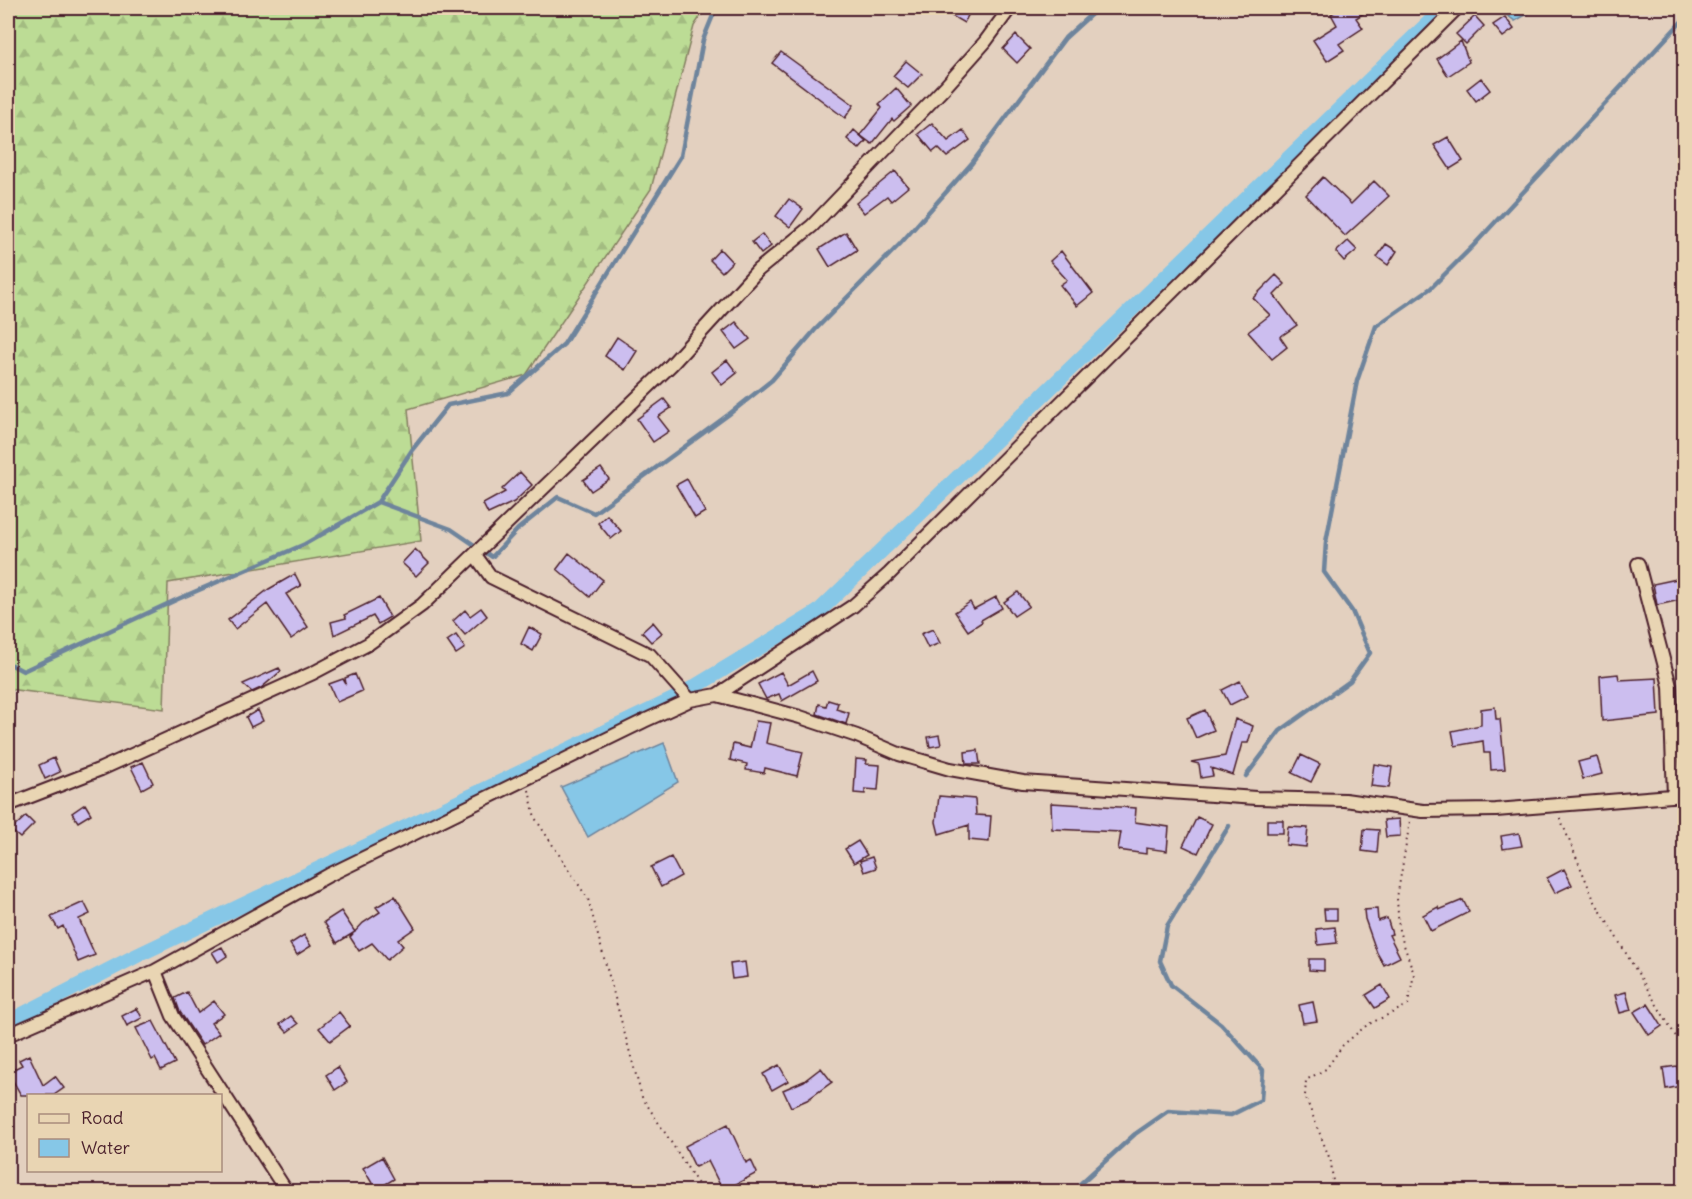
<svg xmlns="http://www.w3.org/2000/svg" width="1692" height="1199" font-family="Delius,sans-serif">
	<defs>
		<pattern id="forest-firs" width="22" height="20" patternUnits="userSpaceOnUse" patternTransform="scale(1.5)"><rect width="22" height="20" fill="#bcdc95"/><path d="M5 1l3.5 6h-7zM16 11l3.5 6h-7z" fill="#a3bc81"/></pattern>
	</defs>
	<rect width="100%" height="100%" fill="#e3d0bf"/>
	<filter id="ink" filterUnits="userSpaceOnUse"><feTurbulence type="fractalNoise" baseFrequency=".0167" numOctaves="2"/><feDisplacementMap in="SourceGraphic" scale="12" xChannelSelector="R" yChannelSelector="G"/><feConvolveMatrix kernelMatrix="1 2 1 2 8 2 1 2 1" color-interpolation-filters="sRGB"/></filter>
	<g filter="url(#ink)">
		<path fill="url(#forest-firs)" stroke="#837e60" stroke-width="1.5" d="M8,8H706L694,26L651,189L526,375L408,409L421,541L168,583L164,709L8,689Z"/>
		<path fill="#86c7e7" stroke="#6e849c" stroke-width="1.5" d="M1497,8H1538L1515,21Z
			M664,743L678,782L588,837L561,787Z"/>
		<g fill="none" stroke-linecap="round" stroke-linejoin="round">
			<path stroke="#6e849c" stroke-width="4.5" d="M378,502L451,529L492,557L518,529L558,497L594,513L728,415L772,380L815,330L900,244L972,163L1065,38L1098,8
				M8,663L23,671L178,599L305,544L378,502L412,450L448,405L508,393L564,344L681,156L703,40L716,8
				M1246,776L1280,731L1350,681L1370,653L1352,611L1324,572L1326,542L1357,381L1376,326L1431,288L1473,246L1684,19
				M1077,1192L1080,1184L1135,1134L1168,1111L1231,1115L1261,1100L1263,1070L1221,1024L1171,985L1160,961L1167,926L1229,826"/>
			<path stroke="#86c7e7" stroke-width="15" d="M8,1022L136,956L676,698L818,612L1444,8"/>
		</g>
		<path fill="#ccbeef" stroke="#4a1f2b" stroke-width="1.5" d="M938,8H972L964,23Z
			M1341,8H1372L1356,18L1363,28L1339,44L1344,50L1327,61L1313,40L1337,25L1331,14Z
			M1475,16L1484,26L1466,44L1456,34Z
			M1505,17L1514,29L1503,37L1493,25Z
			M1016,35L1030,49L1017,63L1003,49Z
			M1461,41L1469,62L1448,76L1437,59Z
			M781,52L854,105L845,118L772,63Z
			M906,61L922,74L908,88L893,76Z
			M1481,78L1490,90L1476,101L1467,89Z
			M896,88L911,106L894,121L892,119L872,144L860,135L882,108L879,104Z
			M932,123L948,141L963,130L970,140L947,157L938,148L933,152L918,134Z
			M854,130L866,141L859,149L847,139Z
			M1448,137L1463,161L1450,169L1434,145Z
			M895,171L908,187L891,201L887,196L864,213L856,203Z
			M1323,177L1351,204L1374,181L1389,196L1345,236L1306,195Z
			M789,199L803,209L790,227L776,216Z
			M846,232L857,250L830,267L819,249Z
			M762,234L771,246L761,254L752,242Z
			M1348,241L1357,250L1344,261L1336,252Z
			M1386,244L1397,251L1388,265L1377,257Z
			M720,249L732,262L722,272L710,260Z
			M1061,251L1093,293L1077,306L1060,285L1067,280L1050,261Z
			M1276,275L1285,284L1274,295L1297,325L1280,337L1287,347L1272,359L1248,332L1270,315L1253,298Z
			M736,322L750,339L736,349L723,332Z
			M617,337L637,351L625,370L605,356Z
			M727,360L737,373L722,385L712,372Z
			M664,399L671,408L658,417L669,431L653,442L637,419Z
			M601,468L609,479L591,491L583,480Z
			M520,472L532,485L514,502L488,514L483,504L505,492L502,489Z
			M687,479L705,512L695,518L676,485Z
			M607,515L621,531L611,539L598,523Z
			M415,549L429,563L416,576L402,563Z
			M569,553L603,580L590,597L557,569Z
			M295,574L301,586L286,594L308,627L291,639L267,604L235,629L228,620L269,589Z
			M1677,579L1681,600L1657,605L1653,584Z
			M1018,592L1029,606L1014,616L1004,602Z
			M996,597L1002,608L981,620L982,622L968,631L955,612L970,602L974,609Z
			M379,598L390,617L378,624L373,616L334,635L331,622L346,618L344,615Z
			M481,608L487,616L465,635L453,621L465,610L470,616Z
			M653,622L662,633L651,642L642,632Z
			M529,627L542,634L533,651L521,644Z
			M933,629L940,643L928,648L921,634Z
			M456,635L465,648L456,654L447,641Z
			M279,668L281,671L261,688L252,692L243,684Z
			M812,671L817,681L782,701L779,694L766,699L758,684L781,672L788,685Z
			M355,674L362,691L337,702L329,684L343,679L346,684L345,678Z
			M1618,674L1619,680L1657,678L1659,715L1602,721L1600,676Z
			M1240,681L1248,696L1230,705L1222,690Z
			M828,700L838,703L836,709L849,713L846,724L817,714L819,704L826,706Z
			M1495,707L1496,719H1500L1505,769L1491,770L1490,753H1484L1483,741L1455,746L1452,731L1481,725V709Z
			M258,710L263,721L251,727L246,717Z
			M1205,710L1214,730L1196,738L1187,718Z
			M1235,719L1253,726L1248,743H1242L1233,775L1211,768L1213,776L1201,778L1199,764L1191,762L1225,756Z
			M756,721L770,723L766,743L803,752L797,776L765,768L764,773L746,770L747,764L730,760L733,744L750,748Z
			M939,735L941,745L930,747L928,737Z
			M978,750L980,764H966L965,752Z
			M1301,755L1320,764L1311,782L1292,773Z
			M1597,757L1602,774L1583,779L1578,762Z
			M54,758L60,772L45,779L39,765Z
			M856,759L867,760L866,764L880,765L878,790L865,789V794L854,793Z
			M143,762L153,783L142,789L131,767Z
			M1374,764L1392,767L1389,788L1371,786Z
			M939,796L975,799L976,815L991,816L989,842L969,840V825L939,834L936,822Z
			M1051,803L1136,808L1135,822L1169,827L1167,851L1146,848V854L1118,850L1121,832L1052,829Z
			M85,804L91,814L78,822L72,813Z
			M26,816L34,824L20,838L11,830Z
			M1197,817L1212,824L1198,853L1183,846Z
			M1399,819L1400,836L1386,837L1384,820Z
			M1267,820H1283V833H1267Z
			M1288,827L1308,828L1306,847L1286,845Z
			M1364,829L1379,830L1377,853L1362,851Z
			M1519,833L1522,846L1503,849L1501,836Z
			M858,841L867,855L854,863L845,849Z
			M671,857L681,876L661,887L651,867Z
			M872,857L876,868L864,872L860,861Z
			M1564,869L1572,885L1555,893L1547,878Z
			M395,896L415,928L398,940L403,946L387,960L372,943L359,951L350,937L363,923L380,912L376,907Z
			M1463,900L1469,912L1431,931L1423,915L1438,907L1439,910Z
			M84,902L90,914L79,919L95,955L78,962L63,926L58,929L51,917Z
			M1324,909H1337V920H1325Z
			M1377,909L1378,921L1387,918L1392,934L1389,935L1400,957L1384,965L1377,953L1365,919L1364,910Z
			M341,911L355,932L337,943L324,922Z
			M1335,927L1337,943L1318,945L1316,929Z
			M304,935L311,946L297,955L290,944Z
			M222,947L227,956L218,962L212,952Z
			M1309,959H1324V971L1309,970Z
			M745,962L747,977L732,979L730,964Z
			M1382,985L1390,999L1375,1008L1366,995Z
			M187,992L198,1013L214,1001L224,1014L211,1023L219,1033L202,1045L180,1012L175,998Z
			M1626,992L1631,1010L1620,1013L1615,995Z
			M1313,1002L1317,1021L1303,1023L1299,1005Z
			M1648,1004L1662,1026L1649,1035L1634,1012Z
			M137,1008L142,1018L127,1026L122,1016Z
			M339,1012L350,1026L330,1041L319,1028Z
			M291,1016L298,1024L287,1032L280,1024Z
			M153,1021L175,1063L161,1070L155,1058L152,1060L136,1028Z
			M29,1055L43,1085L55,1076L64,1088L54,1095H21L8,1072L22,1065L19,1060Z
			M779,1065L788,1081L772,1090L763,1074Z
			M1677,1066L1681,1086L1666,1089L1663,1068Z
			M338,1067L347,1082L335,1090L326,1075Z
			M821,1068L832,1082L807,1100L791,1107L783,1090L804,1081Z
			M728,1124L746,1163L751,1160L757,1173L723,1191L708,1161L695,1167L685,1146Z
			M382,1157L394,1179L376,1190L363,1168Z"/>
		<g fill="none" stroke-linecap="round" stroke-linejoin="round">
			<defs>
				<path id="minor" d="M475,555L491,577L650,655L690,700
					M1638,564L1670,686L1674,796
					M717,695L800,717L857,736L899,754L950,769L1023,782L1256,798L1345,800L1423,811L1496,810L1684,795
					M8,805L101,769L313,673L368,644L422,605L671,365L758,270L812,226L945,87L985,42L1010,8
					M155,971L173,1016L287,1192
					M8,1035L155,971L329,875L644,721L690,700L717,695L853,606L889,574L1457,8"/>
			</defs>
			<use href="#minor" stroke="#4a1f2b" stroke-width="16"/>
			<path stroke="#4a1f2b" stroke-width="2" stroke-dasharray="1.5 4.5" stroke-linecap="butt" d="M529,790L535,818L588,899L642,1097L703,1192
				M1560,818L1594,900L1684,1050
				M1334,1192L1331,1162L1305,1096L1306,1080L1326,1069L1343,1045L1367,1025L1408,1005L1414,974L1399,931L1397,898L1410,821"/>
			<use href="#minor" stroke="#e9d5b3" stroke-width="12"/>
		</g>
	</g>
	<rect width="1692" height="1199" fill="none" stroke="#e9d5b3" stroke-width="30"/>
	<rect x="15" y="15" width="1662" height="1169" fill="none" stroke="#4a1f2b" stroke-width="2" filter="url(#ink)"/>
	<rect x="27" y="1094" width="195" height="78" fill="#e9d5b3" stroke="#a98c7d" stroke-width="1.5"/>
	<rect x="39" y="1114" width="30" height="9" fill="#e9d5b3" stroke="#a98c7d" stroke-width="1.5"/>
	<text x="81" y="1124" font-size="18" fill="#4a1f2b">Road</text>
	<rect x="39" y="1139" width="30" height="18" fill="#86c7e7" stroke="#a98c7d" stroke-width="1.5"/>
	<text x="81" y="1154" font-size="18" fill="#4a1f2b">Water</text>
</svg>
